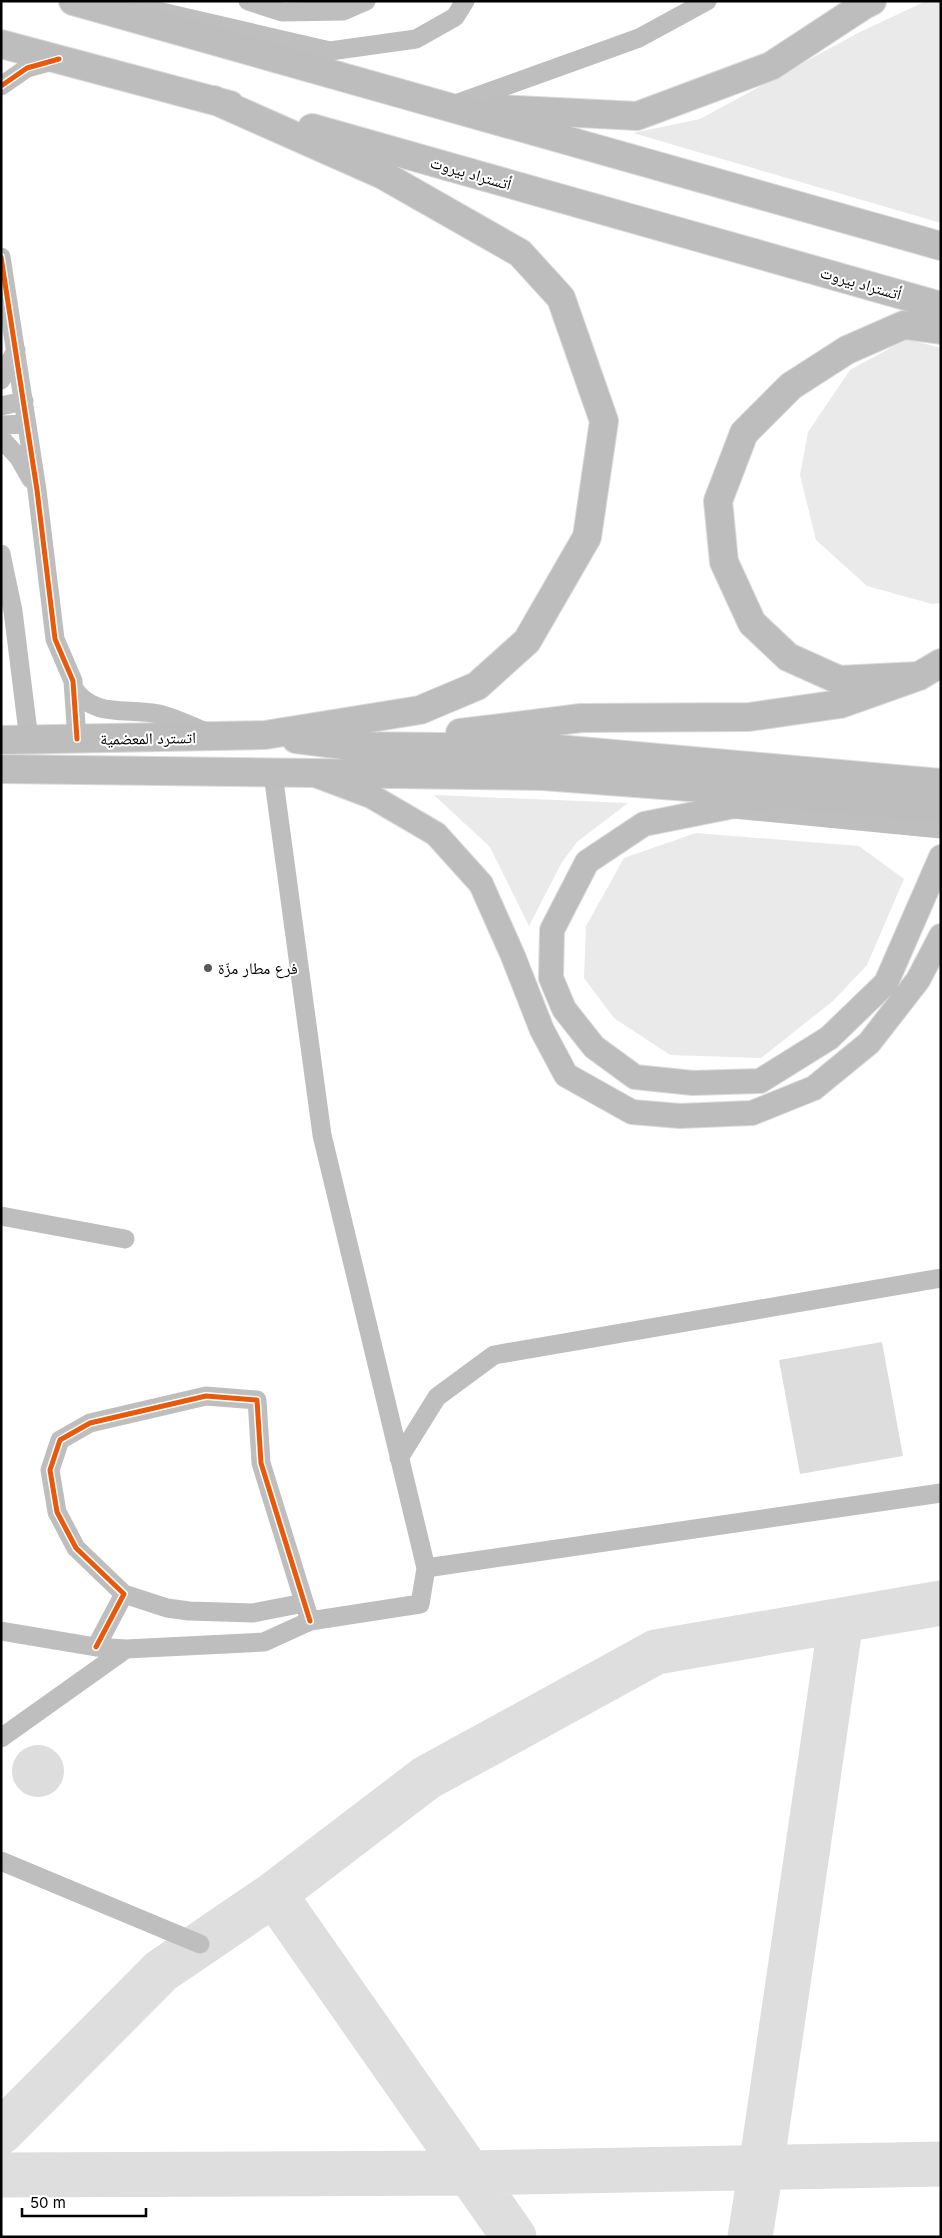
<svg xmlns="http://www.w3.org/2000/svg" width="942" height="2238" font-family="Inter,'Noto Naskh Arabic',sans-serif">
	<rect width="100%" height="100%" fill="#fff"/>
	<path fill="#eaeaea" d="M926,1H941V223L633,133L700,119L858,33Z
		M907,339L941,348V603L932,604L867,586L816,540L800,475L808,432L850,370Z
		M434,795L628,803L577,842L562,862L529,926L490,847Z
		M696,833L859,846L904,879L867,965L833,1001L761,1058L670,1055L614,1018L584,978L586,926L624,858Z"/>
	<g fill="none" stroke-linecap="round" stroke-linejoin="round">
		<path stroke="#dedede" stroke-width="45" d="M274,1894L514,2237
			M1,2132L161,1971L274,1894L426,1778L656,1652L941,1603
			M1,2175L470,2173L941,2164
			M750,2237L761,2168L841,1620"/>
	</g>
	<path fill="#ddd" d="M882,1342L903,1456L800,1474L779,1360Z
		M12 1771a26 26 0 1 1 52 0a26 26 0 1 1-52 0Z"/>
	<g fill="none" stroke-linecap="round" stroke-linejoin="round">
		<defs>
			<path id="major" d="M318,776L371,796L436,834L481,884L513,956L542,1030L566,1075L632,1112L680,1116L752,1113L814,1088L869,1043L918,980L941,936
				M769,797L724,808L644,824L587,862L552,930L551,978L564,1009L594,1047L635,1077L693,1083L760,1081L829,1038L886,983L941,857"/>
			<path id="highway" d="M73,1L941,246
				M1,44L230,105
				M499,109L637,116L771,66L864,5L872,1
				M312,128L941,306
				M919,676L839,680L788,657L752,623L724,562L718,501L744,433L791,386L847,350L904,325L941,330
				M460,733L581,718L749,717L840,704L919,676L941,663
				M296,739L351,746L546,748L941,783
				M1,740L265,735L420,710L477,686L527,641L587,537L604,421L561,298L520,253L383,175L214,100
				M1,769L543,776L782,794L941,808"/>
		</defs>
		<use href="#major" stroke="#dbdbdb" stroke-width="26"/>
		<use href="#highway" stroke="#dbdbdb" stroke-width="30"/>
		<path stroke="#bebebe" stroke-width="19" d="M136,1L153,10L330,51L416,39L455,17L465,1
			M248,1L282,12L343,11L366,1
			M1,86L27,68L56,60
			M450,106L639,38L707,1
			M1,257L37,490L55,639L73,681L77,739
			M1,380L16,350
			M1,406L24,401
			M1,425L27,424
			M1,438L19,458L31,479
			M1,554L13,611L29,740
			M74,689C95,719 128,707 159,714C175,718 191,726 206,732
			M733,809L941,829
			M1,1216L125,1239
			M399,1458L437,1397L494,1355L941,1278
			M426,1568L941,1493
			M124,1594L167,1608L189,1611L253,1613L304,1603
			M1,1631L96,1647L126,1649L264,1642L310,1621L420,1604L426,1568L322,1135L273,774
			M96,1647L124,1594L76,1548L57,1512L50,1470L60,1440L90,1423L206,1396L257,1400L261,1463L310,1621
			M1,1738L126,1649
			M1,1861L200,1944"/>
		<use href="#major" stroke="#bdbdbd" stroke-width="24"/>
		<use href="#highway" stroke="#bdbdbd" stroke-width="28"/>
		<defs>
			<path id="cycleway" d="M1,86L27,68L59,59
				M1,257L37,490L55,639L73,681L77,739
				M96,1647L124,1594L76,1548L57,1512L50,1470L60,1440L90,1423L206,1396L257,1400L261,1463L310,1621"/>
		</defs>
		<use href="#cycleway" stroke="#fff" stroke-width="8"/>
		<use href="#cycleway" stroke="#e8590c" stroke-width="5"/>
	</g>
	<circle fill="#595959" stroke="#fff" stroke-width="2" cx="208" cy="968" r="5"/>
	<g text-anchor="middle" stroke-width="4" stroke-linejoin="round" paint-order="stroke">
		<g font-size="16" fill="#000" stroke="#fff">
			<text transform="translate(471 173) rotate(16)" y="6">أتستراد بيروت</text>
			<text transform="translate(861 283) rotate(16)" y="6">أتستراد بيروت</text>
			<text transform="translate(148 738) rotate(-1)" y="6">اتسترد المعضمية</text>
		</g>
		<g font-size="16" fill="#000" stroke="#fff" text-anchor="start">
			<text x="218" y="974">فرع مطار مزّة</text>
		</g>
	</g>
	<rect width="942" height="2238" fill="none" stroke="#000000" stroke-width="5"/>
	<path d="M22 2208v8h124v-8" fill="none" stroke="#000000" stroke-width="2.5"/>
	<text x="30" y="2208" font-size="15" fill="#000000" stroke="#ffffff" stroke-width="4" paint-order="stroke">50 m</text>
</svg>
